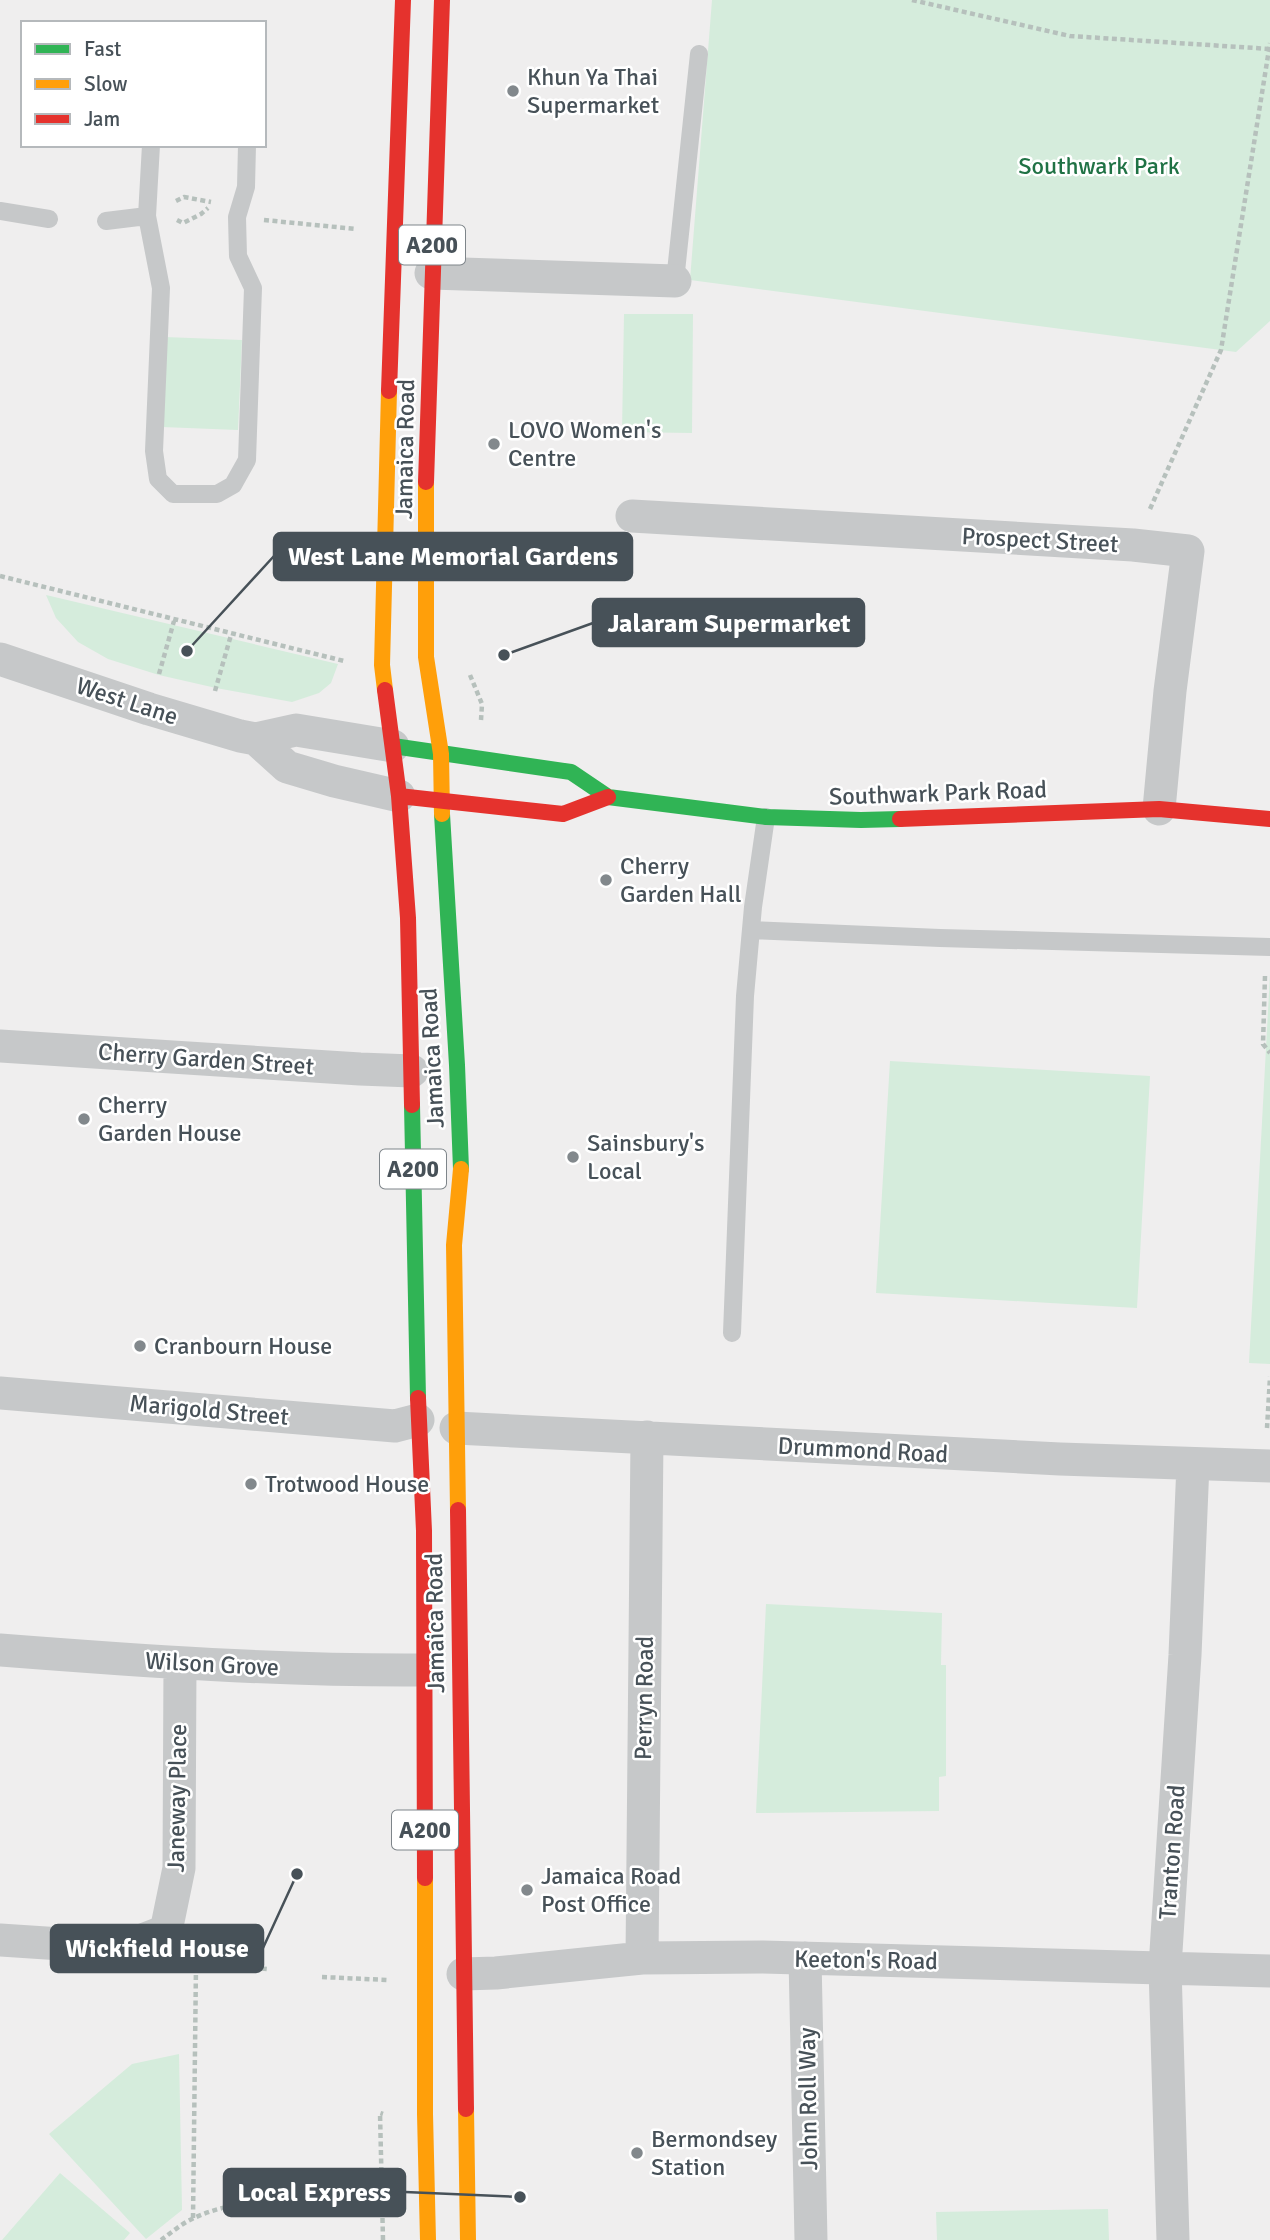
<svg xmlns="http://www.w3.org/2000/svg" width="1270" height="2240" font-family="Signika,sans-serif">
	<rect width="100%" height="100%" fill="#efeeee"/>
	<path fill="#d5ecdc" d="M712,0H1270V321L1236,352L690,280Z
		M624,314H693L692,433L622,432Z
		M165,337L242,340L238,430L162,427Z
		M46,595L338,664L331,683L319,693L292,702L216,688L159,675L108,659L78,642L56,618Z
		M1270,974V1364L1249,1363Z
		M890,1061L1150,1076L1137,1308L876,1293Z
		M766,1604L942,1613L941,1665H946V1776L939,1777V1811L756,1813Z
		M179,2054L182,2210L146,2239L49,2134L132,2064Z
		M60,2173L130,2233L124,2240H2Z
		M1108,2209L1109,2240H937L936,2212Z"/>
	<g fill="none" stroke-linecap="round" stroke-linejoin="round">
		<path stroke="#b6c0bc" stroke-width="4.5" stroke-dasharray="5 3.5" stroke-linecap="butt" d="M912,0L1070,36L1270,49
			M176,201L184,197L211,202
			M177,220L183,223L201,214L208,208
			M264,220L356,229
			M1150,509L1221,350L1270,43
			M0,576L344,661
			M159,674L174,621
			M470,675L482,704L481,720
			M215,691L231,635
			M1265,976L1263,1044L1270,1053
			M1267,1428L1270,1377
			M194,1963L268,1969
			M322,1977L388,1980
			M193,2218L196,1965
			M161,2240C171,2233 181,2224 192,2219C246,2192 322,2204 381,2200
			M383,2240L380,2113L383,2114"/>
		<path stroke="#c6c8c9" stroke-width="18" d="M151,145L147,216L161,288L154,451L158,479L173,494H217L233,485L247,460L253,288L238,256L237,217L246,187L247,145
			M0,211L49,219
			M106,221L147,216
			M675,281L699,54
			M751,930L940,938L1270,947
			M732,1333L745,996L753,907L766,817"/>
		<path stroke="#c6c8c9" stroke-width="33" d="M431,273L675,281
			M632,516L1133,545L1188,551L1170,691L1159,809
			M0,659L149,709L240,736L256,739L296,730L393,746
			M256,739L287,767L334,781L399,796
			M0,1046L360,1069L412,1071
			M0,1393L395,1426L418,1420
			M456,1428L1060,1459L1270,1466
			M0,1650C141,1661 282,1671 424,1670
			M0,1940L122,1948L166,1931L179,1868L180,1663
			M642,1958L647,1437
			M805,1958L811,2240
			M463,1974L496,1973L642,1958L763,1957L1270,1971
			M1173,2240L1165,1967L1185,1655L1193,1464"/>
		<path stroke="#30b455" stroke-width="16" d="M393,746L571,772L608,797L766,817L861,820L900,819
			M442,814L457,1065L461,1169
			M412,1105L418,1398"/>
		<path stroke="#ff9f0a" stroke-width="16" d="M426,482V657L441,754L442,814
			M385,690L382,665L389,391
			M458,1510L454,1245L461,1169
			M425,1878V2114L428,2240
			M466,2109L468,2240"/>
		<path stroke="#e5322d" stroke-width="16" d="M389,391L403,0
			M426,482L442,0
			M385,690L399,796L408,918L412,1105
			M399,796L563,814L608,797
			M900,819L1159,809L1270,819
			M418,1398L424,1531L425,1878
			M458,1510L466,2109"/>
	</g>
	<g fill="#82888c" stroke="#fff" stroke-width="2.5">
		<circle cx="513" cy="91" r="7"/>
		<circle cx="494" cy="444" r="7"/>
		<circle cx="606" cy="880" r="7"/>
		<circle cx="84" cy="1119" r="7"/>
		<circle cx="573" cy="1157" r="7"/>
		<circle cx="140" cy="1346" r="7"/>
		<circle cx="251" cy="1484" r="7"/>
		<circle cx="527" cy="1890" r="7"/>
		<circle cx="637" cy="2153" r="7"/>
	</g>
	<g text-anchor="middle" stroke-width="5" stroke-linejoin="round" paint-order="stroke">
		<g fill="#fff" stroke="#7e858a" stroke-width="2">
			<rect x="399" y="225.5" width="66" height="39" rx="5"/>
			<rect x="380" y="1149.5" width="66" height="39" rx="5"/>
			<rect x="392" y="1810.5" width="66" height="39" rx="5"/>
		</g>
		<g font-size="23" font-weight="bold" fill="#475158">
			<text x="432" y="253">A200</text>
			<text x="413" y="1177">A200</text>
			<text x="425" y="1838">A200</text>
		</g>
		<g font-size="24" fill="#475158" stroke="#fff" text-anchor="start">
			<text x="527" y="85">Khun Ya Thai<tspan x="527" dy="28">Supermarket</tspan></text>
			<text x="508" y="438">LOVO Women's<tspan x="508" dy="28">Centre</tspan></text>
			<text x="620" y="874">Cherry<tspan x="620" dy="28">Garden Hall</tspan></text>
			<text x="98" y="1113">Cherry<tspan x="98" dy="28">Garden House</tspan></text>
			<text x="587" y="1151">Sainsbury's<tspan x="587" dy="28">Local</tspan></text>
			<text x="154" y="1354">Cranbourn House</text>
			<text x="265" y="1492">Trotwood House</text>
			<text x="541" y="1884">Jamaica Road<tspan x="541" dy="28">Post Office</tspan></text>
			<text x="651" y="2147">Bermondsey<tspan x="651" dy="28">Station</tspan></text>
		</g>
		<g font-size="24" fill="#207245" stroke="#fff">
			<text x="1099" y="174">Southwark Park</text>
		</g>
		<g font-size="24" fill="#475158" stroke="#fff">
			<text transform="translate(405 449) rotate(-89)" y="8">Jamaica Road</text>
			<text transform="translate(1040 540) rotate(3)" y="8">Prospect Street</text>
			<text transform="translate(127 701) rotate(18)" y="8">West Lane</text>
			<text transform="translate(938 793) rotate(-2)" y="8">Southwark Park Road</text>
			<text transform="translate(432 1058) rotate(-93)" y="8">Jamaica Road</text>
			<text transform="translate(206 1059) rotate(4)" y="8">Cherry Garden Street</text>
			<text transform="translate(209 1410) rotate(5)" y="8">Marigold Street</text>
			<text transform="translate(863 1450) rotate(3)" y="8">Drummond Road</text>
			<text transform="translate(435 1623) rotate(-91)" y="8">Jamaica Road</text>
			<text transform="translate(212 1664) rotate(3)" y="8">Wilson Grove</text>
			<text transform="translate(644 1698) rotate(-89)" y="8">Perryn Road</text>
			<text transform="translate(177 1798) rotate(-89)" y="8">Janeway Place</text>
			<text transform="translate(1172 1852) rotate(-86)" y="8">Tranton Road</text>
			<text transform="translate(866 1960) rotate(1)" y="8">Keeton's Road</text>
			<text transform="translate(808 2099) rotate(-91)" y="8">John Roll Way</text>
		</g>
	</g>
	<path fill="none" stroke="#475158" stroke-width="2.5" d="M187 651L274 556M504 655L593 623M297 1874L263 1948M520 2197L405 2192"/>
	<g fill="#475158" stroke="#fff" stroke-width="2.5">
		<circle cx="187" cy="651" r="7"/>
		<circle cx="504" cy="655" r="7"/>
		<circle cx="297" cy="1874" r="7"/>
		<circle cx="520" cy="2197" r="7"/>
	</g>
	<g fill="#475158" stroke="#475158" stroke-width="2.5">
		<rect x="274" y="533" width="358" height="47" rx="7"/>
		<rect x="593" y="599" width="271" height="47" rx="7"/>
		<rect x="51" y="1925" width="212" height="47" rx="7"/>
		<rect x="224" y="2169" width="181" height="47" rx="7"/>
	</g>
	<g font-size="26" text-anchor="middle" font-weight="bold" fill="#fff">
		<text x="453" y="565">West Lane Memorial Gardens</text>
		<text x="729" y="632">Jalaram Supermarket</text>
		<text x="157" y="1957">Wickfield House</text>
		<text x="314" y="2201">Local Express</text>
	</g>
	<rect x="21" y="21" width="245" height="126" fill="#ffffff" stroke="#b5b9bc" stroke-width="2"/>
	<rect x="35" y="44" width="35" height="10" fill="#30b455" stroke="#b5b9bc" stroke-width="2"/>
	<text x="84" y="56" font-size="21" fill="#475158">Fast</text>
	<rect x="35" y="79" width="35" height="10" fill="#ff9f0a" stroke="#b5b9bc" stroke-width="2"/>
	<text x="84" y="91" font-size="21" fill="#475158">Slow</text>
	<rect x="35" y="114" width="35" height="10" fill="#e5322d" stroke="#b5b9bc" stroke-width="2"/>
	<text x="84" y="126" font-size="21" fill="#475158">Jam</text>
</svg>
